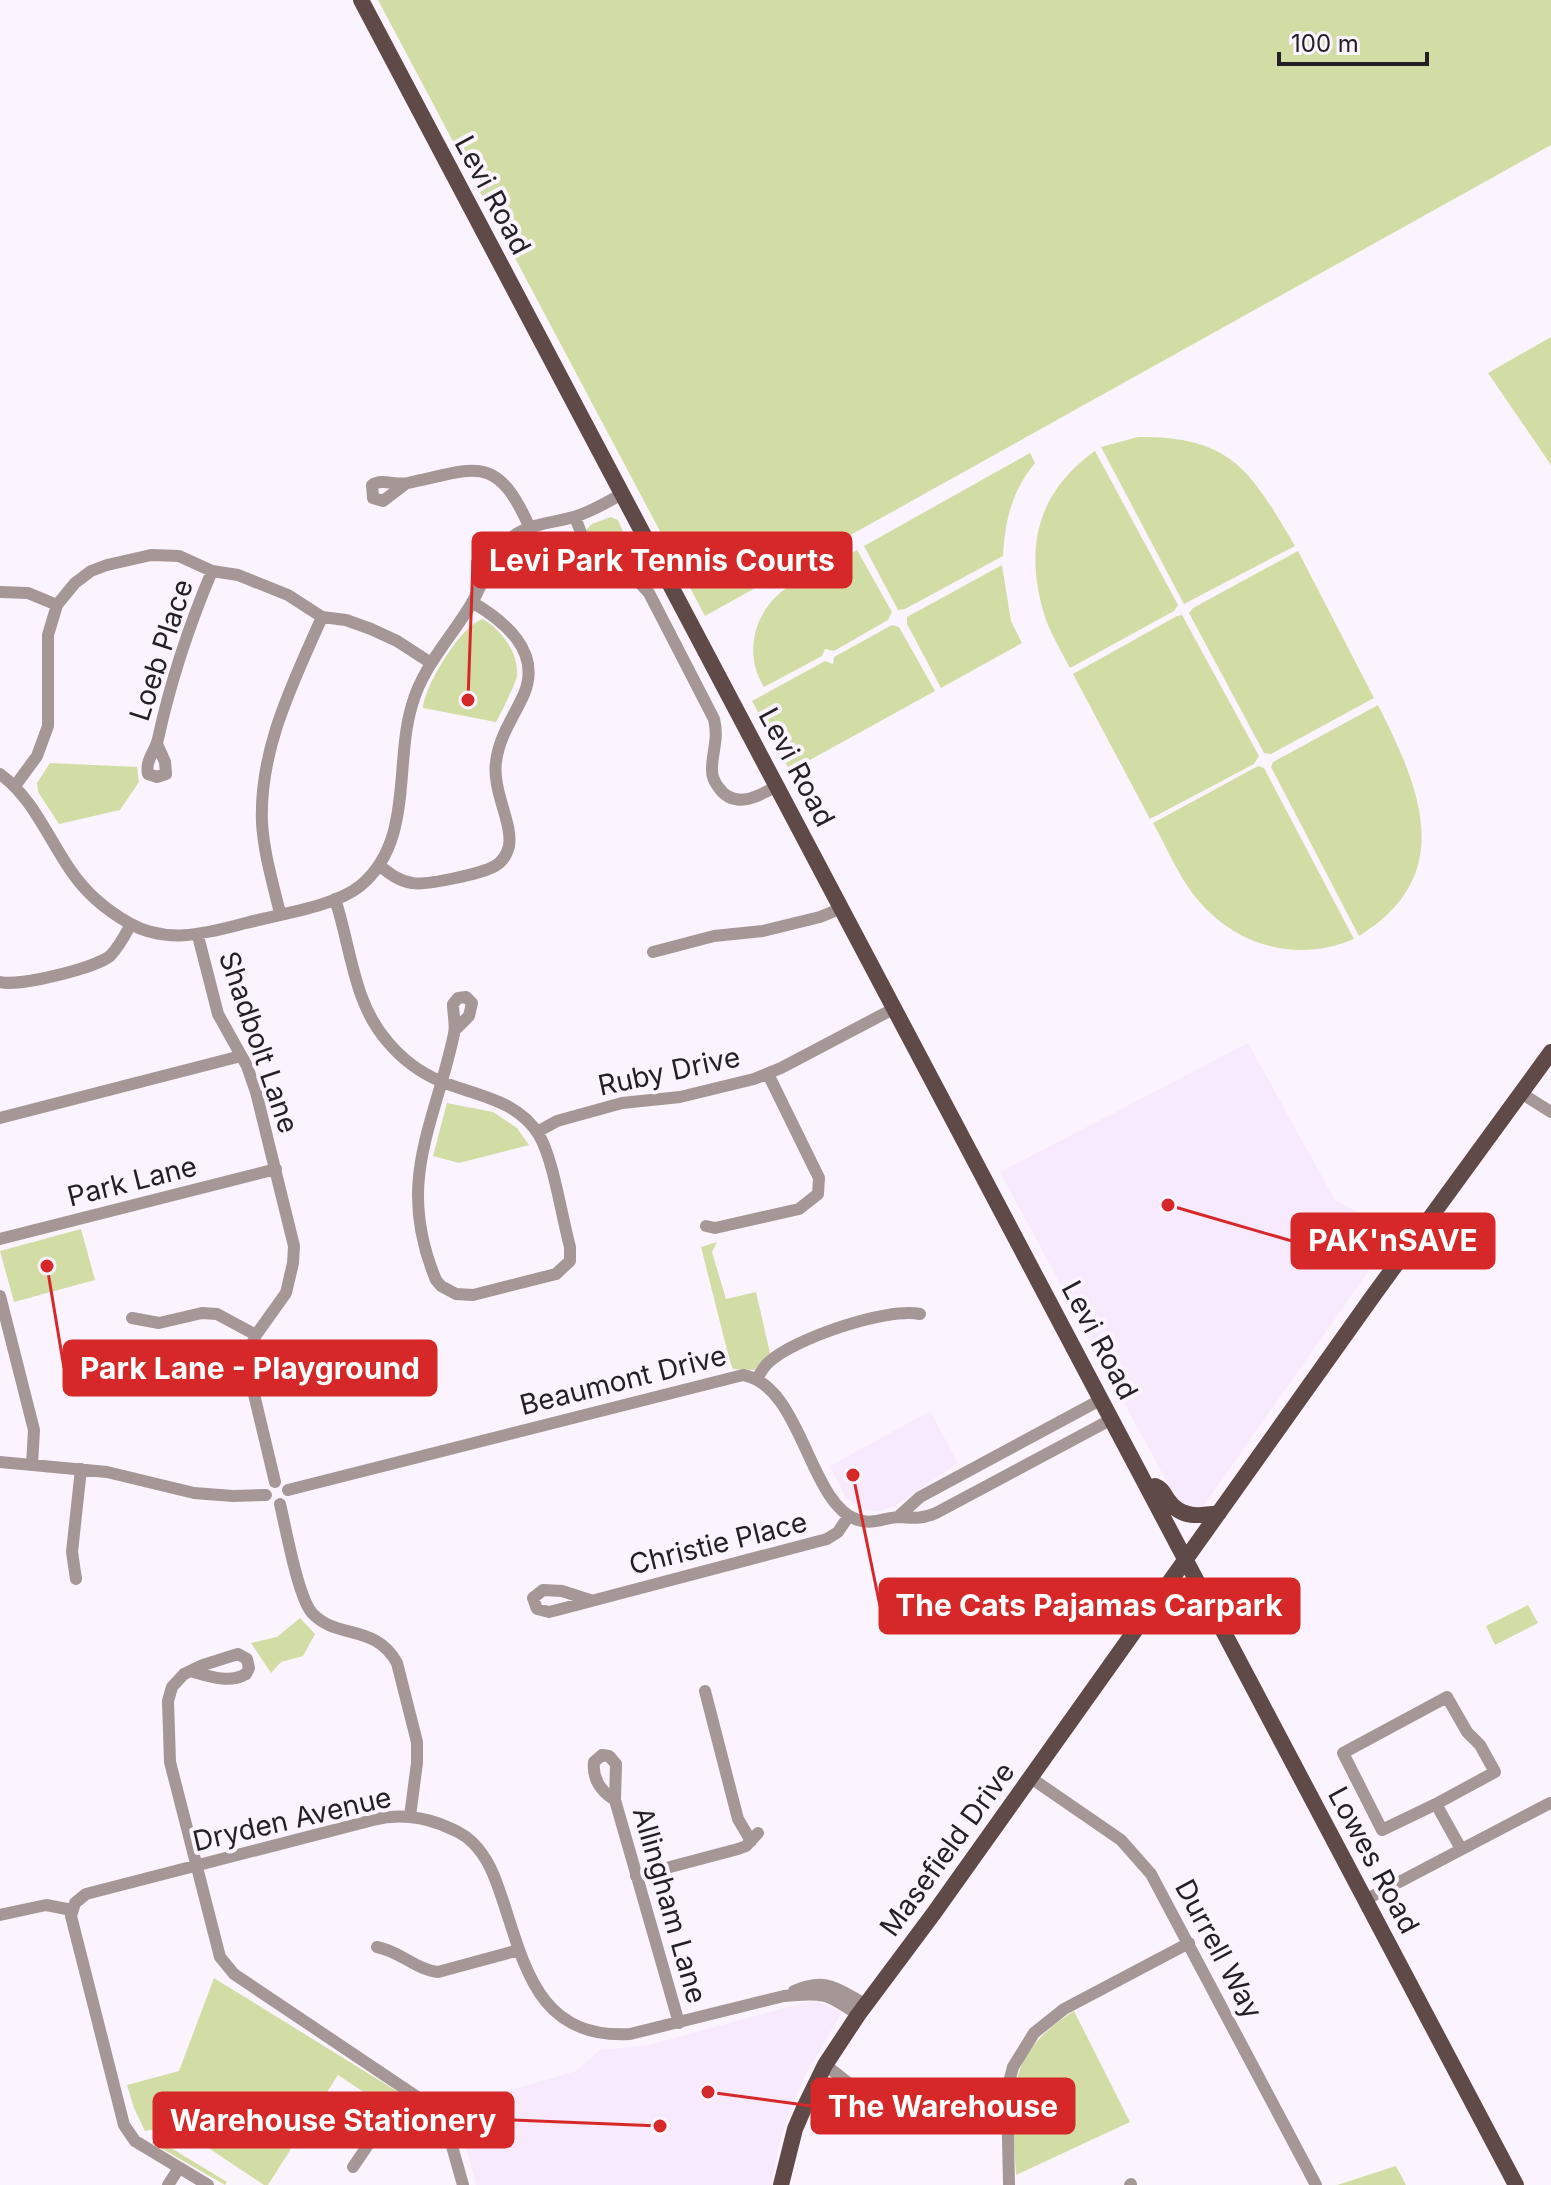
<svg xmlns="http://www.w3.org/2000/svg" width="1551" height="2185" font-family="Inter,sans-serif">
	<rect width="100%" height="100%" fill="#fbf4fe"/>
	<path fill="#f7eafc" d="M1248,1043L1335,1200L1396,1232L1190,1525L1000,1172Z
		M930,1411L958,1463L895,1506L880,1511L866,1510L845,1497L830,1466Z
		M813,2000L842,2012L805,2076L789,2112L778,2149L772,2185H476L455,2106L576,2071L600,2050L649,2045Z"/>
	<path fill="#d2dda5" d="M378,0H1551V145L705,616Z
		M1551,337V465L1488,373Z
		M1138,437C1233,436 1251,472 1295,546L1184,604L1101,447Z
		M1095,451L1178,605L1174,611L1070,668C1061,651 1051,634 1045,617C1024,549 1036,493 1095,451Z
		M1030,453L1035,463C1012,491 1005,520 1003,556L905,609L898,610L864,546Z
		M611,517L618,520L631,550L656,590C629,564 603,567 585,531L592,524Z
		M857,550L892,612L888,620L834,651L825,649L822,656L764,687C744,656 753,615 781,592C787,587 796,584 802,581C820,570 839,560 857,550Z
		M1298,551L1374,698L1271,754L1264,753L1189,613L1193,608Z
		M1002,565L1011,621L1022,643L941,688L907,624V617Z
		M1182,615L1259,756L1254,764L1150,819L1073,674L1177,616Z
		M483,619C502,630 519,654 517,676C516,683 500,715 496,722L423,708C425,685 461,625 483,619Z
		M892,625L899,627L935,691L790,771L752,701L825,661L833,664L834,657Z
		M1378,705C1420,788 1458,875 1359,936L1271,767L1273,762Z
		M50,763L137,767L139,782L120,810L59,824L38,792L37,783Z
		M1258,766L1264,768L1354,939C1295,964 1232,945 1193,894C1177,873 1166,846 1153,823Z
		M447,1103L493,1112L517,1128L529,1145L459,1163L433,1156Z
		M81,1229L95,1280L14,1302L0,1251Z
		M717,1242L712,1252L726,1299L756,1292L770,1353L754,1370L733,1369L730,1362L701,1247Z
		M1528,1605L1538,1623L1495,1645L1486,1626Z
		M300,1618L315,1634L303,1656L281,1662L271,1673L251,1643L277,1637Z
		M214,1978L416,2103L395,2113L338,2075L268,2185H264L174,2125L145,2131L134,2108L127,2085L179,2071Z
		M1074,2011L1130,2122L1016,2175C1012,2099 1002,2056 1074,2011Z
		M155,2138L227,2182L225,2185L152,2143Z
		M1396,2166L1406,2185H1337Z"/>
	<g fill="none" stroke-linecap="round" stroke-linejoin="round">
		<path stroke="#a49795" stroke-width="12" d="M404,485L383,501L373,498L372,485C383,478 395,486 408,483C475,469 496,452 529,526
			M575,517L584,541L591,553L601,561L637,580L649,593L714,719C719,740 712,750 712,770C712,777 715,783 719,788C735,810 759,796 777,786
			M0,592L28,593L57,605
			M157,744L165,762L166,774L157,777L148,774C145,760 155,752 158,739C171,679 188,628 212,571
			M0,774C33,798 48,838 71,871C86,893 106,910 129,923C167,945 207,933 246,923C279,914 334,907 360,886C414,842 394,764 412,705C423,665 453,636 473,601C482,584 489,564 501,548C521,522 549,525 577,516C592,511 606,503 620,495
			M15,786L37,756L48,726V635L57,605L75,583L91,571L107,565L151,555L179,556L212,571L238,575L288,595L322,617L346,620L371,629L397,641L431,663
			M380,866C390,874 399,881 412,883C426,886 483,873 495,866C502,862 507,854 509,846C513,823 492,791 496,762C499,736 514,717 524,694C542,651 504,621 472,602
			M335,899C351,947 353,1002 387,1041C401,1058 419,1072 440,1081C476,1096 517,1099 539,1135C553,1158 562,1218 570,1247V1261L556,1274L473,1295L456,1294L441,1286L436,1280C395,1182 434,1127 454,1034C456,1024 453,1014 453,1004L458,998L466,997L472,1003L469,1016L455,1030
			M280,913C273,884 264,854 262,823C259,749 293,683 322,617
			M198,936L218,1014L247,1066L256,1092L294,1246L293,1263L286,1293L256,1335L250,1348L247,1365L275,1482
			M653,952L714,936L763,931L820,917L842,908
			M0,982C19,987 95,968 110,956C119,947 125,935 131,924
			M1521,1093L1551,1112
			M0,1118L241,1056
			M537,1132L557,1121L622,1103L680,1097L754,1079L781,1068L895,1008
			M706,1226L715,1228L799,1209L818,1194L819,1178L768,1074
			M0,1239L276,1169
			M0,1296L34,1430L32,1464
			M132,1318L159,1323L202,1313L217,1314L256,1335
			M757,1379C760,1373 763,1368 768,1363C793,1339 886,1307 920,1314
			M0,1462L107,1472L194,1493L233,1496L266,1495
			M288,1490L743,1375C802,1385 809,1505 858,1520C874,1525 885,1517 900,1517C915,1518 922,1519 936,1513L1112,1419
			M280,1504C286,1529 298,1597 312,1613C337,1640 375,1623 397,1663L417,1742V1763L410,1816
			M898,1517L920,1497L1102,1399
			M76,1579L72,1552L81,1469
			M590,1600L562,1591L543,1590L533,1598L537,1609L549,1612L561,1609L827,1539L838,1532L848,1517
			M190,1671C208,1676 229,1684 246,1674L249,1668L247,1659L238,1654L203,1665L184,1674L172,1687L168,1701L170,1762L220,1957L234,1974L438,2111L446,2125L463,2185
			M705,1691L738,1819L751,1841
			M1031,1778L1121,1840L1151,1874L1316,2185
			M615,1800C601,1792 592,1778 594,1762L602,1755L609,1756L616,1764L615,1800L619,1814L679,2023
			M1436,1804L1495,1772L1480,1745L1467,1732L1447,1697L1343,1753L1382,1830L1436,1804L1461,1849
			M636,1876L738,1849L746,1846L758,1833
			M1365,1900L1550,1803
			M0,1915L46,1905L72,1910
			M377,1947C400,1951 416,1970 438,1972L519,1950
			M794,1991C826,1977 837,1989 865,2004
			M825,2065C852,2084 883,2118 918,2109
			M353,2167L370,2142L378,2137L446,2125
			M168,2185L179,2168
			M208,2185L135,2141L124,2125L71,1916L75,1903L86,1894L373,1820C396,1814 418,1816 440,1824C452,1829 463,1833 472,1842C489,1858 496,1880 503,1901C526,1971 540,2039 630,2034L784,1996C822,1992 827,1993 858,2015
			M1009,2185L1007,2090L1013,2067L1034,2033L1064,2009L1189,1943
			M1130,2185L1131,2184"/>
		<path stroke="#5f4a47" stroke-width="16" d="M361,0L1516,2185
			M1155,1486C1163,1489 1163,1493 1168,1500C1181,1519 1200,1516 1219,1513
			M1157,1601C1202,1589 1184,1606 1213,1623
			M781,2185L795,2129L804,2108L825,2065L858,2015L934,1913L1373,1296L1551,1052"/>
	</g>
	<g text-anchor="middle" stroke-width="8" stroke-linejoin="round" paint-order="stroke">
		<g font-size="28" fill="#241e26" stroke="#fbf4fe">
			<text transform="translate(493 195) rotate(62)" y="10">Levi Road</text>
			<text transform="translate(161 650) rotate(-72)" y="10">Loeb Place</text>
			<text transform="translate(797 767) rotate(62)" y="10">Levi Road</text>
			<text transform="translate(259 1042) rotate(71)" y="10">Shadbolt Lane</text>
			<text transform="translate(669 1071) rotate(-12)" y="10">Ruby Drive</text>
			<text transform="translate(132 1181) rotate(-14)" y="10">Park Lane</text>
			<text transform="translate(1100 1340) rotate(62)" y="10">Levi Road</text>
			<text transform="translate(623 1380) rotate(-14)" y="10">Beaumont Drive</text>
			<text transform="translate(718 1543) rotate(-14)" y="10">Christie Place</text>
			<text transform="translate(292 1819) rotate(-13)" y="10">Dryden Avenue</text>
			<text transform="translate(947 1849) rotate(-54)" y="10">Masefield Drive</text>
			<text transform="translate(1374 1860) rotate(62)" y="10">Lowes Road</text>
			<text transform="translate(670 1905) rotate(74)" y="10">Allingham Lane</text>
			<text transform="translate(1219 1949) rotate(62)" y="10">Durrell Way</text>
		</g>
	</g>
	<path fill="none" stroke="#d62828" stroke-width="3" d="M468 700L473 560M1168 1205L1292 1241M47 1266L64 1368M853 1475L880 1606M708 2092L812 2106M660 2126L513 2120"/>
	<g fill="#d62828" stroke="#fbf4fe" stroke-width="3">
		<circle cx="468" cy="700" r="8"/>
		<circle cx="1168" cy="1205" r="8"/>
		<circle cx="47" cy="1266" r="8"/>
		<circle cx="853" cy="1475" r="8"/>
		<circle cx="708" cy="2092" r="8"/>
		<circle cx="660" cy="2126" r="8"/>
	</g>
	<g fill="#d62828" stroke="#d62828" stroke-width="3">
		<rect x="473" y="533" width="378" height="54" rx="8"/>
		<rect x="1292" y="1214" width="202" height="54" rx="8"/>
		<rect x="64" y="1341" width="372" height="54" rx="8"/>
		<rect x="880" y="1579" width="419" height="54" rx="8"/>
		<rect x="812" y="2079" width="262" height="54" rx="8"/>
		<rect x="154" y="2093" width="359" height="54" rx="8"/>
	</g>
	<g font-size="30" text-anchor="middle" font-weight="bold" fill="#fff">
		<text x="662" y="571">Levi Park Tennis Courts</text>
		<text x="1393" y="1251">PAK'nSAVE</text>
		<text x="250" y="1379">Park Lane - Playground</text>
		<text x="1089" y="1616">The Cats Pajamas Carpark</text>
		<text x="943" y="2117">The Warehouse</text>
		<text x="333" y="2131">Warehouse Stationery</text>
	</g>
	<path d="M1279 52v12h148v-12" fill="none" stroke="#241e26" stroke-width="4"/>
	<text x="1291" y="52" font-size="24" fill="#241e26" stroke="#fbf4fe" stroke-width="6" paint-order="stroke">100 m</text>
</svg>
